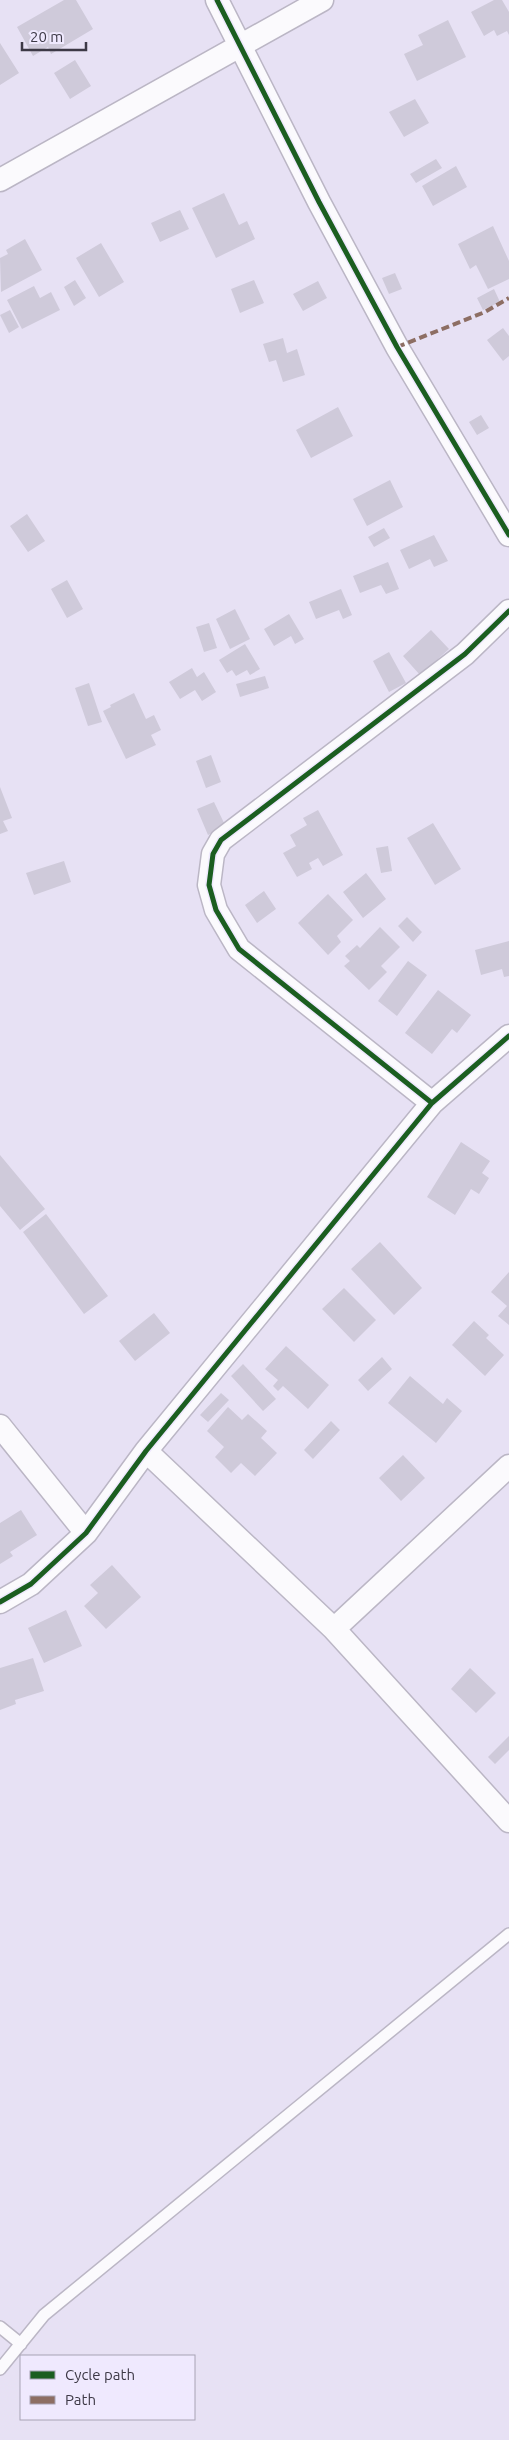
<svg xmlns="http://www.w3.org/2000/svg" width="509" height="2440" font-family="Ubuntu,sans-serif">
	<rect width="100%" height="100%" fill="#e7e1f4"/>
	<path fill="#cfcada" d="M64,0H76L93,29L51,54L48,47L33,56L17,27Z
		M494,0H502L509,12V35L507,31L497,36L494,30L484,36L471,12Z
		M448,20L466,57L417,81L404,54L423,45L418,35Z
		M0,43L19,73L0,85Z
		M75,60L91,86L70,99L54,73Z
		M415,99L429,123L404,137L389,112Z
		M436,159L442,168L416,183L410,174Z
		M456,166L467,187L433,206L422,186Z
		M224,193L239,225L247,221L255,239L216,258L192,208Z
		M180,210L189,229L160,242L151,223Z
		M493,226L509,261V279L488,289L476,265L470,269L458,244Z
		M25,239L42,270L1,292L0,258L8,254L6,250Z
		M101,243L124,282L99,297L76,258Z
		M395,273L402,289L389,294L382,278Z
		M75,280L86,298L74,306L64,287Z
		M254,280L264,303L240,313L231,289Z
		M318,281L327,298L303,311L293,294Z
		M34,286L40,298L51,292L60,310L22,329L7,300Z
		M494,289L500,302L483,310L477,298Z
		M10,310L19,327L9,333L0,315Z
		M503,328L509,336V356L503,361L487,340Z
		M283,338L287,353L297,349L305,375L283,382L276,360L269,362L263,344Z
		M338,407L353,436L311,458L296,430Z
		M481,415L489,428L477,435L469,422Z
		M390,480L403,507L367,526L353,499Z
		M27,514L45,541L28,552L10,526Z
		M384,528L390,538L374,547L368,537Z
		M434,535L448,561L434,567L430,559L409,569L400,550Z
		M388,562L399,589L386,594L381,585L360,593L353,576Z
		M67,580L83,609L67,618L51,589Z
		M341,589L352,615L343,619L339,610L316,619L309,602Z
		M235,609L250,639L230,649L216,619Z
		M289,614L304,639L295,644L291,636L274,646L264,629Z
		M209,623L217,648L204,652L196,627Z
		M431,630L449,649L420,675L403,656Z
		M245,644L260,669L250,675L247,670L236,676L232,670L227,673L219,660Z
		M389,652L406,683L389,692L373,661Z
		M192,668L197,677L204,672L216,692L202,701L195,690L180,699L169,682Z
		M265,676L269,688L240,697L236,684Z
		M89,683L102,722L88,726L75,688Z
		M134,693L146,719L154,715L161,730L151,735L156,745L126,759L103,711L111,707L110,705Z
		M211,755L221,782L206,788L196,761Z
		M0,787L12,818L3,821L8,831L0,834Z
		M214,802L225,825L208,835L197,809Z
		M318,810L343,855L323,866L318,858L309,863L312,869L297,877L283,853L296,846L290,835L307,825L303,818Z
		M433,823L461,869L435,885L407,838Z
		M388,846L392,871L381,873L376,848Z
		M64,861L71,882L34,895L26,873Z
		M366,873L386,899L363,918L343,892Z
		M264,891L276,909L257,923L245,905Z
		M328,894L353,920L337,936L341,942L328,955L298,923Z
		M407,917L422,932L413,942L398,926Z
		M380,927L400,947L381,966L387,972L369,990L344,966L350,961L345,956L357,945L360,948Z
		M509,941V976L504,977L502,969L481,975L475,950Z
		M408,961L427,975L397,1016L378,1001Z
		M438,990L471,1015L457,1033L452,1029L432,1054L405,1033Z
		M461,1142L490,1161L482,1173L489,1178L479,1194L471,1189L455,1215L427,1197Z
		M0,1155L45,1209L20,1230L0,1206Z
		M46,1214L108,1296L84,1314L23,1232Z
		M380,1242L422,1288L394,1315L351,1269Z
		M509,1272V1325L498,1316L507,1306L491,1292Z
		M344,1288L376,1320L354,1342L322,1309Z
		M154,1313L170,1333L135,1361L119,1341Z
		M474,1321L489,1335L486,1338L504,1355L485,1376L452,1345Z
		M286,1346L329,1385L308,1409L283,1386L278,1391L273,1386L278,1380L265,1369Z
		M382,1357L392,1369L368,1391L358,1380Z
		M243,1364L276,1399L263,1411L231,1376Z
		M410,1376L443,1404L447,1398L462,1411L436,1443L388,1403Z
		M221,1393L229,1400L208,1422L200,1415Z
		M228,1407L242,1420L248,1414L267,1431L261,1438L277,1453L255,1476L241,1463L231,1473L215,1457L224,1447L207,1431Z
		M331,1421L340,1430L313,1459L304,1450Z
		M403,1455L425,1478L401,1501L379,1478Z
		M21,1510L37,1535L10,1552L13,1556L0,1564V1523Z
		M112,1565L141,1597L106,1629L84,1606L98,1593L90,1585Z
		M66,1610L82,1646L44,1663L28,1628Z
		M33,1658L44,1691L15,1700L16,1704L0,1710V1668Z
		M470,1668L496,1693L476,1713L451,1689Z
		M509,1736V1750L495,1764L488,1757Z"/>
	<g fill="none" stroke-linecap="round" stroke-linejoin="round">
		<defs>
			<path id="service" d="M0,2327L21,2344
				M0,2369L44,2315L509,1934"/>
			<path id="minor" d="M217,0L319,202L397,347L509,535
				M0,180L322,0
				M432,1103L239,949L216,910L209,885L213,854L221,840L465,654L509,611
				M0,1426L86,1533
				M146,1451L334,1629L509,1821
				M0,1602L31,1584L86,1533L146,1451L432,1103L509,1036
				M334,1629L509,1466"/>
		</defs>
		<use href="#service" stroke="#bbb6c5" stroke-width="14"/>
		<use href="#minor" stroke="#bbb6c5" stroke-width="25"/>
		<use href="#service" stroke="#fbfafd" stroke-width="11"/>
		<use href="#minor" stroke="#fbfafd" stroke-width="22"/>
		<path stroke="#8d6e63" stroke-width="4" stroke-dasharray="8 4" stroke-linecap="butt" d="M397,347L485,312L509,298"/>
		<defs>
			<path id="cycleway" d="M217,0L319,202L397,347L509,535
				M432,1103L239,949L216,910L209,885L213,854L221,840L465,654L509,611
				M0,1602L31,1584L86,1533L146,1451L432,1103L509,1036"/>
		</defs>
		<use href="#cycleway" stroke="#efe9fe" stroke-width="8"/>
		<use href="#cycleway" stroke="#1b5e20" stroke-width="5"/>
	</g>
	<rect x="20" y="2355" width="175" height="65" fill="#efe9fe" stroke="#a8a3b4"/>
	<rect x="30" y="2371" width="25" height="8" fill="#1b5e20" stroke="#a8a3b4"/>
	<text x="65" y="2380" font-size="15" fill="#3d3946">Cycle path</text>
	<rect x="30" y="2396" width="25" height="8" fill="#8d6e63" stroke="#a8a3b4"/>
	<text x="65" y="2405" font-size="15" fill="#3d3946">Path</text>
	<path d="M22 42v8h64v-8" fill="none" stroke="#3d3946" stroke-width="2.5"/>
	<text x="30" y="42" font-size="15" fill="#3d3946" stroke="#efe9fe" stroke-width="4" paint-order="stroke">20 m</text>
</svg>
